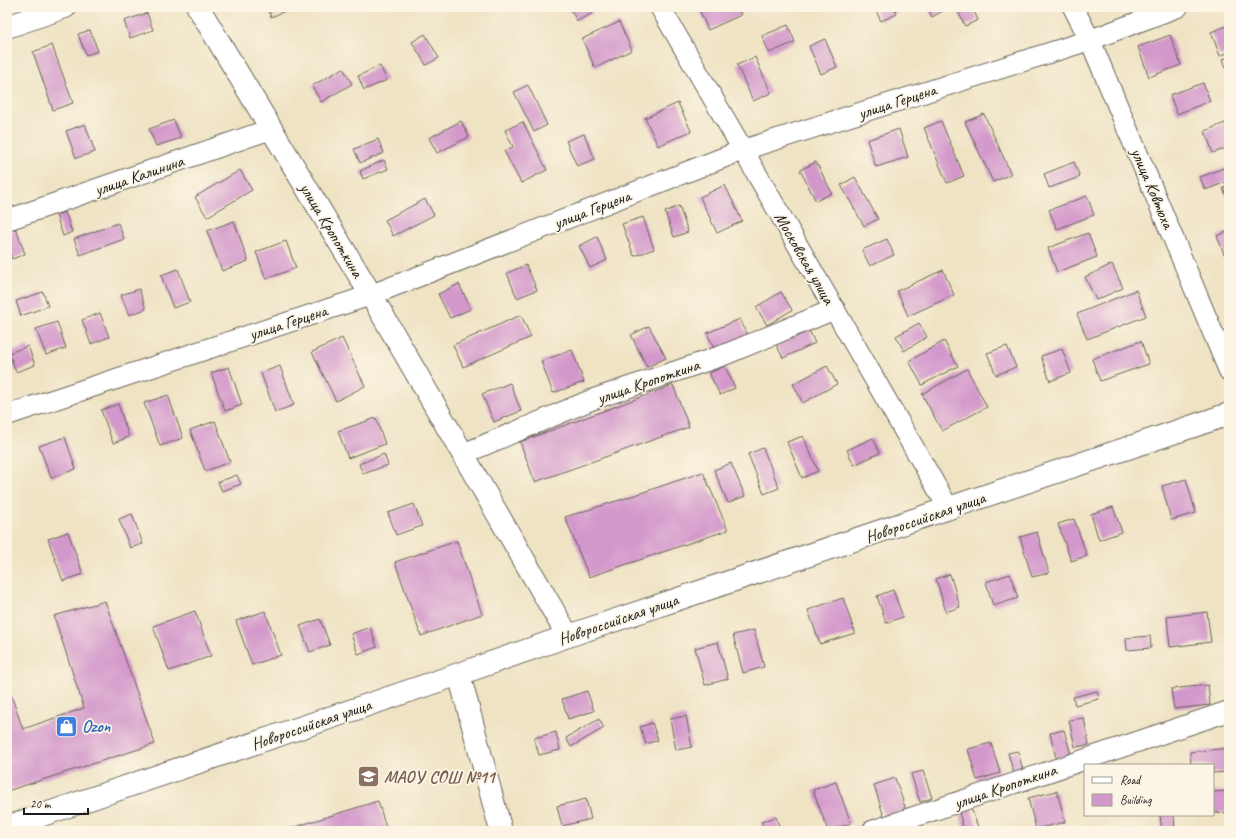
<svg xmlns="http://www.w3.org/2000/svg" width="1236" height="838" font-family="Caveat,sans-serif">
	<rect width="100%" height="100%" fill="#fcf5e5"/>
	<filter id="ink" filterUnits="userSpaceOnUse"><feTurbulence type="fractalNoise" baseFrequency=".025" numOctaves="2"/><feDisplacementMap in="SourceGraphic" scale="8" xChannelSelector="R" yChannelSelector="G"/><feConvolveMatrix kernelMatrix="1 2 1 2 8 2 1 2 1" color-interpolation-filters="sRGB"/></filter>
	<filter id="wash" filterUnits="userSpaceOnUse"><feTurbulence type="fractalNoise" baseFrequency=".012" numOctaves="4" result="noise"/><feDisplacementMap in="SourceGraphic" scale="16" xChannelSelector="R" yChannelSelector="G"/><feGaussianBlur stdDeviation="0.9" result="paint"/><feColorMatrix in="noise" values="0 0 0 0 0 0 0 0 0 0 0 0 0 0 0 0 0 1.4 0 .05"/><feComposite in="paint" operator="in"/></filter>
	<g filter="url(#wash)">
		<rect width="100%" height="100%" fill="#efe3c4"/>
		<g id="blocks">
			<path fill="#d398cb" d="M267,7H289L290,9L271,17Z
				M569,7H589L593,13L577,21Z
				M705,7H738L741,15L708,30L699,9Z
				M874,7H894L897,14L881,21Z
				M927,7H944L945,10L932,17Z
				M956,7H972L978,20L965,26Z
				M147,13L153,30L130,38L124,21Z
				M619,22L632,50L595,68L582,39Z
				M788,25L795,42L769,53L762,36Z
				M1229,25V52L1220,56L1211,32Z
				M90,30L98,51L86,55L78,34Z
				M425,34L439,58L426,65L412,42Z
				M1170,35L1181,65L1149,77L1138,47Z
				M825,39L837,67L821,74L809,46Z
				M52,45L73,103L53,110L33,52Z
				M755,57L771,93L753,101L737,65Z
				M1229,57V76L1223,59Z
				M380,66L387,80L364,90L358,76Z
				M343,68L352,84L321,102L312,86Z
				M1203,83L1210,101L1177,114L1170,95Z
				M528,85L547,125L534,132L514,92Z
				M678,103L691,131L658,146L645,118Z
				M984,114L1011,174L993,182L965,122Z
				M174,120L181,138L156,146L149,129Z
				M461,121L469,137L437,153L429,138Z
				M941,121L964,176L947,183L924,128Z
				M523,122L547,170L521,183L504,151L513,147L505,130Z
				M1225,123L1229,133V147L1213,153L1205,131Z
				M85,124L95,152L76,158L66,131Z
				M899,129L908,157L876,167L867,140Z
				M584,134L595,159L577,166L566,141Z
				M378,139L384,153L360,163L354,149Z
				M384,160L388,169L363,179L360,171Z
				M816,162L832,193L816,201L800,170Z
				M1074,162L1080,177L1049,188L1044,174Z
				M1229,166V181L1205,190L1200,177Z
				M240,170L252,190L207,217L195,197Z
				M855,177L878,219L864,226L841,185Z
				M725,185L742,221L717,233L700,197Z
				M1229,186V203L1223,188Z
				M1087,196L1094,215L1057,229L1049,210Z
				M425,199L434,215L393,236L385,220Z
				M679,206L688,232L674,237L665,212Z
				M65,212L72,232L63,236L56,215Z
				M643,217L654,249L634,256L622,224Z
				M234,221L248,261L222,271L207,231Z
				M118,223L124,239L80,255L74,239Z
				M16,229L25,254L12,259L7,244V232Z
				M1229,231V252L1224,254L1217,236Z
				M1088,233L1097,257L1057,272L1048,248Z
				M597,237L607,260L590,268L579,246Z
				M887,239L894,255L870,266L862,250Z
				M286,241L296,268L266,279L256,252Z
				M1112,264L1123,288L1096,300L1085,277Z
				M526,265L537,290L517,298L507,273Z
				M178,269L190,302L173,308L161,275Z
				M943,270L954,295L908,316L897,291Z
				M459,284L471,309L450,318L438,294Z
				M139,289L146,309L129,315L121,295Z
				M1136,290L1146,316L1087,339L1077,314Z
				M43,292L48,306L21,316L16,301Z
				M781,292L792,310L767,325L756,307Z
				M100,313L109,337L91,344L82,320Z
				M521,315L531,337L463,367L453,345Z
				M740,319L748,336L715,350L707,333Z
				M57,322L66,348L46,355L36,329Z
				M919,323L927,337L904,351L896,336Z
				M649,326L666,358L647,367L631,335Z
				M807,326L815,343L783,358L775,342Z
				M342,338L365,386L336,401L312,352Z
				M944,341L958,366L922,385L909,361Z
				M1141,341L1149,364L1100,381L1092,359Z
				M28,346L35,365L16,372L9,353Z
				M1007,346L1016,367L996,375L987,353Z
				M1062,349L1071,373L1050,381L1041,356Z
				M572,350L584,382L553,393L541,361Z
				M280,366L294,405L275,412L261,373Z
				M725,366L735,388L720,395L709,373Z
				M827,366L837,384L803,403L793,384Z
				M229,367L242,405L225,411L211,373Z
				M967,369L987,407L942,431L922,394Z
				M510,383L521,411L494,422L482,394Z
				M673,385L689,427L535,482L520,442Z
				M168,395L183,438L160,446L144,403Z
				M118,404L129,437L113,443L101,410Z
				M376,418L385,444L348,458L338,431Z
				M215,421L230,462L205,471L190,430Z
				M803,436L818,471L802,478L787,442Z
				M65,437L76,469L51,478L39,446Z
				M873,438L880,453L854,465L847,450Z
				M763,448L779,488L764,494L748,454Z
				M384,454L388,465L363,474L359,464Z
				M731,463L745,496L728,503L714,470Z
				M703,472L728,530L589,577L565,517L623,499Z
				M237,475L241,484L222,491L218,482Z
				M1186,479L1196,513L1171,520L1162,486Z
				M414,504L422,526L396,535L388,513Z
				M1113,507L1122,532L1099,540L1091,514Z
				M132,514L143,544L130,548L119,519Z
				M1074,519L1087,556L1071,561L1058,524Z
				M68,532L83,574L63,581L48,539Z
				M1037,532L1049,573L1032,577L1020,537Z
				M457,541L482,614L421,636L395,562Z
				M950,574L960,607L946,612L936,579Z
				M1010,574L1018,598L993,606L986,582Z
				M893,590L903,617L886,623L877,596Z
				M843,598L855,633L820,644L808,610Z
				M105,601L155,744L7,791V684L23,729L84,708L54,616Z
				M195,611L211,656L169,671L153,626Z
				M265,611L281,655L252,665L236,621Z
				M1207,612L1211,642L1170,647L1167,617Z
				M320,619L330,645L310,652L300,626Z
				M370,627L377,647L358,654L351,634Z
				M754,630L764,667L743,673L733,635Z
				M1150,636L1151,648L1127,650L1126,638Z
				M718,642L728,679L705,685L695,648Z
				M1208,685L1210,705L1174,709L1171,689Z
				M587,691L594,711L568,719L562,699Z
				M1097,691L1099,699L1075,705L1073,697Z
				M686,716L692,747L676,750L670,719Z
				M1084,718L1089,745L1075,747L1069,720Z
				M599,719L604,728L571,747L566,738Z
				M652,723L658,740L646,744L640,727Z
				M1064,730L1071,755L1056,758L1050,733Z
				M556,732L560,750L539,755L534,738Z
				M991,743L1000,773L977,780L968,749Z
				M1229,748V772L1213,773V765H1191L1190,752Z
				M1018,751L1023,771L1014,774L1008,753Z
				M923,771L932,798L920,802L911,774Z
				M895,778L906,810L884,817L874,785Z
				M836,782L851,823L828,831L813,790Z
				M1057,791L1065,822L1036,829L1028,798Z
				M1229,791V812L1213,813V792Z
				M586,799L591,819L562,826L557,806Z
				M378,801L387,831H282Z
				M971,808L978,827L964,831L959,812Z
				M1160,815H1174L1175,831H1162Z
				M776,817L781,831H765L761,822Z"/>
		</g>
	</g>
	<g filter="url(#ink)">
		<use href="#blocks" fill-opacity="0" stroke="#666257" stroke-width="1"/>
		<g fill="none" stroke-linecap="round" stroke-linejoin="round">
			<defs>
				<path id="street" d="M660,7L743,150L949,509
					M1073,7L1090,40L1229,371
					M7,220L271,129
					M7,415L371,295L743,150L1090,40L1178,7
					M463,454L591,400L724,355L835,309
					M872,831L1229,711"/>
				<path id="secondary" d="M7,27L65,7
					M459,674L501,831"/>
				<path id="primary" d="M198,7L371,295L568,636
					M7,827L459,674L568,636L1229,414"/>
			</defs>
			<use href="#street" stroke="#666257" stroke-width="22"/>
			<use href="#secondary" stroke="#666257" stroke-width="24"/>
			<use href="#primary" stroke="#666257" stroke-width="24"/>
			<use href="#street" stroke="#fff" stroke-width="20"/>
			<use href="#secondary" stroke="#fff" stroke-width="22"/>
			<use href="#primary" stroke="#fff" stroke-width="22"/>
		</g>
	</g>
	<defs>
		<symbol id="shop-square" viewBox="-11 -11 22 22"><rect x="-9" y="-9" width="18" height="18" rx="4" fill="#3f7fe0" stroke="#fcf5e5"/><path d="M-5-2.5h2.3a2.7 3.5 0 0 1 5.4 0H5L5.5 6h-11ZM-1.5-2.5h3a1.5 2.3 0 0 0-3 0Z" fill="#fff"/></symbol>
		<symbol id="school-square" viewBox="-11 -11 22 22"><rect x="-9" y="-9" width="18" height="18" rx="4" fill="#8d6e63" stroke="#fcf5e5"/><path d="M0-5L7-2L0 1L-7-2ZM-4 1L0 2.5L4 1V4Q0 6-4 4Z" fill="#fff"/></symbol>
	</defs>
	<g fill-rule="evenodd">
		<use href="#shop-square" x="54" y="714" width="25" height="25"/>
		<use href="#school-square" x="356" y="764" width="25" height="25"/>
	</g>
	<g text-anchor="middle" stroke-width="3.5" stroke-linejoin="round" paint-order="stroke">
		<g font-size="17" fill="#1c1c1c" stroke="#fcf5e5">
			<text transform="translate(897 101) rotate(-18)" y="6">улица Герцена</text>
			<text transform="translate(139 175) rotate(-19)" y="6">улица Калинина</text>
			<text transform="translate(1153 188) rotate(67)" y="6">улица Ковтюха</text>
			<text transform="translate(592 209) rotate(-21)" y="6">улица Герцена</text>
			<text transform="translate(332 230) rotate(59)" y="6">улица Кропоткина</text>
			<text transform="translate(805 258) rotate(60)" y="6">Московская улица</text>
			<text transform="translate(288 322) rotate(-18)" y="6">улица Герцена</text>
			<text transform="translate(648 381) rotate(-19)" y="6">улица Кропоткина</text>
			<text transform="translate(925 517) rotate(-19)" y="6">Новороссийская улица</text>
			<text transform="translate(618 619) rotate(-19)" y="6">Новороссийская улица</text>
			<text transform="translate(311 724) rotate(-19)" y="6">Новороссийская улица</text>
			<text transform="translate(1005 786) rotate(-19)" y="6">улица Кропоткина</text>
		</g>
		<g font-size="17" font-weight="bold" fill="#366cbe" stroke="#fcf5e5" text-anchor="start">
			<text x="82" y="732">Ozon</text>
		</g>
		<g font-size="17" font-weight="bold" fill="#785e54" stroke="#fcf5e5" text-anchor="start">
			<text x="384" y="783">МАОУ СОШ №11</text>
		</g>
	</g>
	<rect width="1236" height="838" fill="none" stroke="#fcf5e5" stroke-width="24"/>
	<rect x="1084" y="764" width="130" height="52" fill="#fcf5e5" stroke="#a29e95"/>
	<rect x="1092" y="777" width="20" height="6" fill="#ffffff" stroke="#a29e95"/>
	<text x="1120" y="784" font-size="12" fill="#1c1c1c">Road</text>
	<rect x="1092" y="794" width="20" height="12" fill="#d398cb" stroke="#a29e95"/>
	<text x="1120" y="804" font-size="12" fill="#1c1c1c">Building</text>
	<path d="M24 808v6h64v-6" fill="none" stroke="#1c1c1c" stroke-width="2"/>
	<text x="30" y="808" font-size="12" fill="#1c1c1c" stroke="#fcf5e5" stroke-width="3" paint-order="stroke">20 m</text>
</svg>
